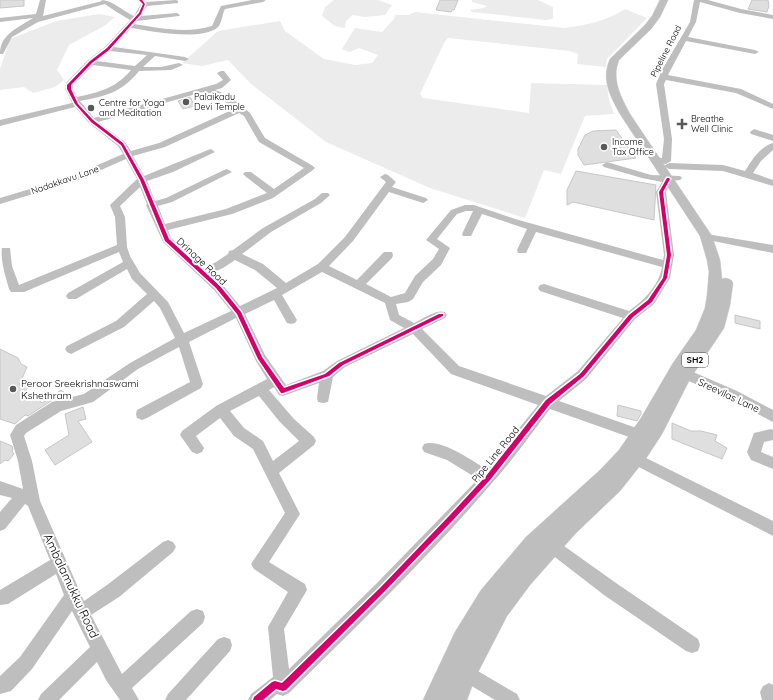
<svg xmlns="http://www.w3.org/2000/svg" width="773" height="700" font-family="Quicksand,sans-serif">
	<rect width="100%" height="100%" fill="#fff"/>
	<path fill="#ececec" d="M334,0H378L392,5L385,15L365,17L353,15L346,21L345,28L335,26L322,16L325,7Z
		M472,0H538L553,7V19L546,20L472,12L470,10L484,8L487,6L472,2Z
		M625,9L647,18L607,59L606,67L577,64L578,54L570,51L448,38L444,43L420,94L423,98L529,113L531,83L607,85L609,100L614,114L585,116L561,174L544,170L525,218L430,188L326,142L251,84L228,60L202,66L182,63L218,31L280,21L285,31L324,59L355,65L372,63L378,55L359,48L350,52L342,49L355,28L382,32L394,19L395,15H409L415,12L565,28C586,25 607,21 625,9Z
		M99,14L115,17L104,26L69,45L57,70L64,80L55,87L33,93L24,87L0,90V69L10,39L56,21Z"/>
	<path fill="#dfdfdf" stroke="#c7c7c7" d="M0,0H24V6L0,8Z
		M440,0H458L454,10H452L451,12L436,10Z
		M752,0H768L769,6L767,12L748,9Z
		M190,97L195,106L183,109L178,101Z
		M616,130L636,158L584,165L578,155V149L585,135L593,131Z
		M576,171L656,185L654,220L573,202L567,205V190Z
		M735,315L760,321V329L735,323Z
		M0,349L18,358L21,364L27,367L19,385L30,386L24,392L36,397L42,403L61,390L69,396L51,401L28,416L25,415L15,424L0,419Z
		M618,405L641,411V414L637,421L617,416Z
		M83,407L86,419L78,421L92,442L55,465L45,450L69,435L65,414Z
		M672,423L691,431H701L717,435L715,441L727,448L722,459L672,439Z
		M0,441L12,446L13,449L12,451L14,454L8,461L5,460L0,464Z"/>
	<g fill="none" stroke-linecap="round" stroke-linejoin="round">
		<defs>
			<path id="major" d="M660,0H668L660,17L651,29L619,60C611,79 621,97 630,114L712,236L720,260L722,279L726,278L731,280L733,283L730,305L724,328L690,379L662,434L647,457L620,491L576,533L530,585L507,616L475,678L467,700H423L455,632L481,590L526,537L600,470L619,450L641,418L673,363L696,330L705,308L707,296L709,272L707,260L700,236L620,114C610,96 601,79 610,59L645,25L652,16Z"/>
		</defs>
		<use href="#major" stroke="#dbdbdb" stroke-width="1"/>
		<path fill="#bebebe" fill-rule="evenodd" d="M40,0H46L43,16L102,1L101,0C112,0 123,11 134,16L141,4L137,0H144L146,2L176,0L178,1V3L147,6L141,16L177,13L180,15L179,16L137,21L134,24C160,28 186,34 212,26L221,6L252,0H266L263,2L225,9C222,14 222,24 217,28C199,41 151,31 131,28L114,47L185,57L189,59L185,61L155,56L143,67H161L179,63L183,65L171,70L139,71C121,93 106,96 80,101L94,118L216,84L223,80L217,73L221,71H224L231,80L222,88L215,90L228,95L250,113L265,138L313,166L315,168L313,170L273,198L232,214L168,230L171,238L204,268L216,262L228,254L229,251L233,250L263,228L315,199L322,193H328L330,195L321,203L271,232L242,254L263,264L286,283L318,264L345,237L386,182L380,177L385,174L388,175L396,182L392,187L426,198L428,200L423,203L389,192L353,241L329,266L357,280L384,252H392L393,255L392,258L366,284L391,297L405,293L415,276L433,259L439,249L426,240L451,210L465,205H474L515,219L663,260L664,255L656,192L662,182L642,178L604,167L602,165L607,162L651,175L680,176L682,178L680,180L671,181L666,192L674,255L670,278L654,304L635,319L586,379L559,401L651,433L653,437L651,441L646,443L550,409C531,434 513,460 492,483C429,557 358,625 289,693L283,696L277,694L270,700H248L251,694L273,677L268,627L288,592L254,569L251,564L285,513L253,449L234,436L220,418L196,436L204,448L202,452L197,454L192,452L180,435L182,431L216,406L267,379L256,361L236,318L189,342L203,384L201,388L147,418L142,420L137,418L136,414L137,410L190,382L179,347L138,369L93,402L61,411L26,433L24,436L32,461L40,501L84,601L107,585L163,542L168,540L173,542L176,547L173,552L119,597L91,615L122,674L191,611L197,609L203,611L205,617L203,623L132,688L139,700H120L106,680L97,662L59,700H38L41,694L90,647L72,611L32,669L11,691L0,694V676L20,657L64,595L56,574L8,604L0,605V590L50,560L28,506L25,504L5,529L0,531V512L12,498L0,495V481L23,489L18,461L10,435L16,425L52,402L84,394L130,363L175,338L160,308L154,301L124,327L75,352L71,354L67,352L65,349L67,346L116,321L147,294L132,279L127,269L76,299H68L66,296L68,293L123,262L119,252L24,292H11L9,289C6,278 0,260 2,248H10L12,266L19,285L117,245L115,217L110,205L137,179L126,159L76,181L0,204V198L70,177L123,154L118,146L89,123L75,107L0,126V120L72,103L65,89L66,83L88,60L105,47L130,20L115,11L105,4L38,22L12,37L3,54H0C0,34 18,28 33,18L0,22V18L36,14ZM110,51L147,55L135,66L97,61ZM93,65L131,70C116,88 100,92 77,97L73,89V85ZM203,92C216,95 224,100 234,109L159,143L131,151L125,142L98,122ZM239,113L244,116L259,142L304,168L274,189L251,172H245L243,174L245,176L267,193L226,209L165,224L158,206L172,202L232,172L227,169L224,170L166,198L155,201L147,181L173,172L215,152L211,149L208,150L144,176L133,156L165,147ZM140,187L147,204L146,205L163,242L214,290L231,311L184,333L168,302L140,273L130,256L127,247L125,217L120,206ZM466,211H473L462,234L463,236H471L482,214L527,229L517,250L518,253H526L536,232L662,267C658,287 645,299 629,311L544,284L540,285L538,288L540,291L623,318L578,371L546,396L459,366L422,329L445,318L447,315L445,312C436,309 423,319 414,323L399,315L396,304L408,302L413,299L423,282L441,265L450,248L437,239L457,214ZM235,260L255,270L277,288L240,306L222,284L210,274L223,268ZM322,272L385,303L390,320L404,328L337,361L323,371L286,385L265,355L245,314L274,300L287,323L291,324L295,323L297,320L282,295ZM413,334L451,374L538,405L486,469C473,461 440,438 424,444L422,448L424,452L447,460L478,479L376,584L289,669L284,629L307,590L305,584L269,562L300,514L279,473L314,445L316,441L314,437L294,419L269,390L274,387L279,395L283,396L319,383L317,398L318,402L323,403L328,402L333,377L345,367ZM259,396L279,421L299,441L273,461L263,441L244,428L230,411Z
			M694,0H708L741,9L773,15V19L740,13L700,2L696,22L688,37L755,50L759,52L755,54L686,41L668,75L741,89L773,104V109L736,93L666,80L664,84L672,139L671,161L666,164L652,161L650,159L652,157L662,158L664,139L656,84L662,70L690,22Z
			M754,129L773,135V141L751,134L750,132Z
			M773,143V150L761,161L753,173L773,180V186L723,171L669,169L664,166L669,163L723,165L745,171C752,160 760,147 773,143Z
			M707,234L773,245V253L703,239L702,237Z
			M677,365L737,391L773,410V422L729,399L673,374L671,370L673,366Z
			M771,429L773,430V440L764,442L761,452L773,457V469L751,460L747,452L754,433Z
			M636,453L773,521V536L631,463L629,459L631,455Z
			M552,539L557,541L616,583L698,639L700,645L698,651L692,653L686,651L604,595L547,551L544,546L547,541Z
			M224,637L230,639L232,645L230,651L186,700H165L168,694L218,639Z
			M466,664L517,694L520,700H495L460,679L457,673L460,667Z
			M769,683L773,685V700H762L760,692L763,686Z"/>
		<use href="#major" fill="#bebebe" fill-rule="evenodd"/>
		<defs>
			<path id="cycleway" d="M139,0H142L145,4L141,14L109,50L92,63L71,85V89L78,104L93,120L123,143L144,180L169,239L220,286L241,312L262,357L284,388L325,374L339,363L439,314H443V316L343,365L329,376L283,393H281L258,359L237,314L216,288L165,241L140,180L121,145L91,122L75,104L67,89V85L90,61L107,48L139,13L143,4Z
				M667,178H669L670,179L663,192L671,255L667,278L652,302L633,317L584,376L550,404L490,480L454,519L384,592L286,690L283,691L276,689L263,700H253L254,697L272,682L275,681L282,683L380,588L450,515L486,476L546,400L580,374L629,315L648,300L663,278L667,255L659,192Z"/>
		</defs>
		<use href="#cycleway" stroke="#fff" stroke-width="3"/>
		<use href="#cycleway" fill="#d6006c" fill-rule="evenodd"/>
	</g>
	<g fill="#595959" stroke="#fff" stroke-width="1.5">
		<circle cx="186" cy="102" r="4"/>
		<circle cx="91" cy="108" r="4"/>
		<path d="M680 118h4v4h4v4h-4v4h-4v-4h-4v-4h4z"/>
		<circle cx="604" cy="147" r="4"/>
		<circle cx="13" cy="389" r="4"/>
	</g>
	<g text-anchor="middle" stroke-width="4" stroke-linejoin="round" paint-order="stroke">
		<g font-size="9" fill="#000" stroke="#fff">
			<text transform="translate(666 51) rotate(-63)" y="3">Pipeline Road</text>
			<text transform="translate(65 180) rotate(-19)" y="3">Nadakkavu Lane</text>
		</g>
		<g font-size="9" fill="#000" stroke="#fff" text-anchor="start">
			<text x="194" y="100">Palaikadu<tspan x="194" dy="10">Devi Temple</tspan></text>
			<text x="99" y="106">Centre for Yoga<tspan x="99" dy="10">and Meditation</tspan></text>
			<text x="691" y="122">Breathe<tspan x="691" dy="10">Well Clinic</tspan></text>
			<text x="612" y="145">Income<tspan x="612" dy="10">Tax Office</tspan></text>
		</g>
		<rect fill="#fff" stroke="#4c4c4c" stroke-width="1" x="682" y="353" width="26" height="14" rx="3"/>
		<g font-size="9" font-weight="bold" fill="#000">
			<text x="695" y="363">SH2</text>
		</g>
		<g font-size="10" fill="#000" stroke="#fff">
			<text transform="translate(202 261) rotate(43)" y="4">Drinage Road</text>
			<text transform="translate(729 395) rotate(25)" y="4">Sreevilas Lane</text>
			<text transform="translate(495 454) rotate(-51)" y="4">Pipe Line Road</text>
		</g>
		<g font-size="10" fill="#000" stroke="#fff" text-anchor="start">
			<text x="21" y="387">Peroor Sreekrishnaswami<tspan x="21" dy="12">Kshethram</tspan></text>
		</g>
		<g font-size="12" fill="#000" stroke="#fff">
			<text transform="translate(71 586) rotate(65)" y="4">Ambalamukku Road</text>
		</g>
	</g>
</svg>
